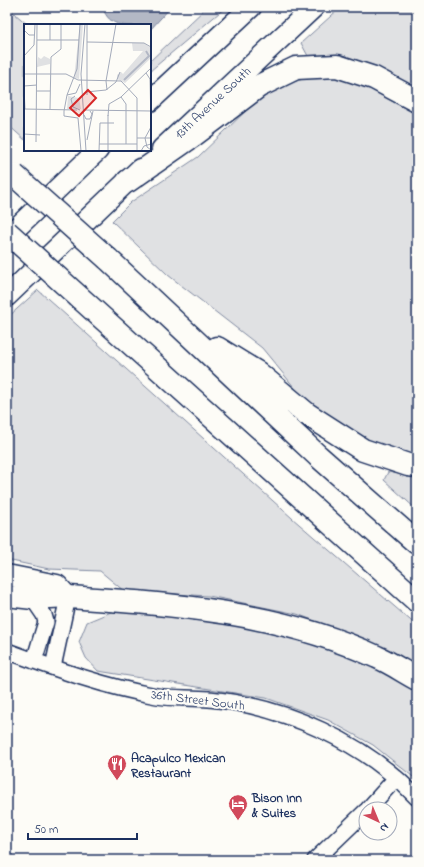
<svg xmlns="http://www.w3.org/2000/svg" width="424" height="867" font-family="'Indie Flower',sans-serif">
	<rect width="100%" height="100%" fill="#fdfcf7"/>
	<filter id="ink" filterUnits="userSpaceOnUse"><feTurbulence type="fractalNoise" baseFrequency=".025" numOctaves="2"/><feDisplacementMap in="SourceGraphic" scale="8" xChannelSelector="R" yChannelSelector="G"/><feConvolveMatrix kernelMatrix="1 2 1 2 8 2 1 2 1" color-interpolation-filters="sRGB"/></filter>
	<g filter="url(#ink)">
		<path fill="#e0e1e3" stroke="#7e88a0" d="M7,7L28,25H25V140L7,124Z
			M207,7H226L150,71V61Z
			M341,7H417V93L308,56L301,43Z
			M311,77L339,78L368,88L417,115V455L400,452L364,439L333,419L299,393L262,348L168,275L112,221L131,202L198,157L254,103L285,84Z
			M38,290L292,518L417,626V666L367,641L297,614L209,596L124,591L100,571L49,569L7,560V318Z
			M388,472L417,477V510L384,480Z
			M172,611L277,630L390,671L417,687V780L373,745L328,720L266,698L98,671L86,658L79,642L87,622L111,612Z"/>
		<path fill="#b3b8c5" stroke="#76819c" d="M106,7H171L150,30V25C133,25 112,30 104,11Z"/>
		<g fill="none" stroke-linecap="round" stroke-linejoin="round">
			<defs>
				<path id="minor" d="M33,599L44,615L46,622L34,661
					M7,651C56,669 105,687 157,696C174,699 192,697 209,699C284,706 365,742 417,798
					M53,667L68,597
					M368,809L396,778
					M315,860L366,811"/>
				<path id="major" d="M150,101L251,7
					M162,149L314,7
					M7,237L98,150
					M7,296L140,169
					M7,575L57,585L68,597L33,599L7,596"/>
				<path id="highway" d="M128,181L194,135L259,86L296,68L337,66L374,78L417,101
					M108,259L318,456L417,543
					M79,297L417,601
					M217,348L258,373L307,414L363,450L408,465L417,466
					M68,597C172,604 281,612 377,657C391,663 404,672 417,679"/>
			</defs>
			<use href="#minor" stroke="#1b2f5e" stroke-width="18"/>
			<use href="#major" stroke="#1b2f5e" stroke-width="23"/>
			<use href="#highway" stroke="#1b2f5e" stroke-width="25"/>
			<use href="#minor" stroke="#fdfcf7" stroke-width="15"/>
			<use href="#major" stroke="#fdfcf7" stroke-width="20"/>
			<use href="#highway" stroke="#fdfcf7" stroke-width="22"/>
			<defs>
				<path id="highway-bridge" d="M14,175L108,259
					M7,232L79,297"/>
			</defs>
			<use href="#highway-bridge" stroke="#1b2f5e" stroke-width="25" stroke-linecap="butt"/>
			<use href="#highway-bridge" stroke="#fdfcf7" stroke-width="22"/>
		</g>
	</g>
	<defs>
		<symbol id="restaurant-pin" viewBox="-11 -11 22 30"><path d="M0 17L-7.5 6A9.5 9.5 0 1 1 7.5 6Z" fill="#d1495b" stroke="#fdfcf7"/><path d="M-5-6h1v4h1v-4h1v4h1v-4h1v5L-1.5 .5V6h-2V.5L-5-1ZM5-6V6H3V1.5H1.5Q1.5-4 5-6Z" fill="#fff"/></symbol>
		<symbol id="hotel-pin" viewBox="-11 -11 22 30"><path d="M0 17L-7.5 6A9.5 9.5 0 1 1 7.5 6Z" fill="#d1495b" stroke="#fdfcf7"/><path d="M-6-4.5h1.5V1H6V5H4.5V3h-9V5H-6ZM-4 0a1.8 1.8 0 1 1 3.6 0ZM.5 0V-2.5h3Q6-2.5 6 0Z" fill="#fff"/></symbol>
	</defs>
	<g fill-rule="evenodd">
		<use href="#restaurant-pin" x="106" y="753" width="22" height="30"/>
		<use href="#hotel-pin" x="227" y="793" width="22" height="30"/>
	</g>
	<g text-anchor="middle" stroke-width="4" stroke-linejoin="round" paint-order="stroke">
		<g font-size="13" fill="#1b2f5e" stroke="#fdfcf7">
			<text transform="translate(212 102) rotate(-43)" y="5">13th Avenue South</text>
			<text transform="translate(198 699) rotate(7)" y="5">36th Street South</text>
		</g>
		<g font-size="13" font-weight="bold" fill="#1b2f5e" stroke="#fdfcf7" text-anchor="start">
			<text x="131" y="762">Acapulco Mexican<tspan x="131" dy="15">Restaurant</tspan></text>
			<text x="252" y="802">Bison Inn<tspan x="252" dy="15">&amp; Suites</tspan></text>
		</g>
	</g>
	<g transform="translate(24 24)">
		<rect width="127" height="127" fill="#fdfcf7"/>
		<path d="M56,0H59L55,55L50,54ZM108,19H120L127,24V34L101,59L93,55V51L97,48L99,50L119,27H109ZM20,32L26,35V40L13,43L14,33L17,35ZM44,72L55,74L57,85H43Z" fill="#e0e1e3"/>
		<path fill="none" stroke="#b3b8c5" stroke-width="2" d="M100,56L125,32L122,27"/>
		<path fill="none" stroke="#a3aaba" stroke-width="1" d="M61,0L57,50L62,127M0,6L5,11H10M13,16H55M26,16V0M63,18L120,19L127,23M0,32L10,21L11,0M122,49L126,55L127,101M0,50H42L54,56L97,57L113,74V127M0,62L13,61M0,65L1,85M83,66L82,57L92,0M13,67H26M62,68L82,66L92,58L96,48M43,71L53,45L56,0M43,71L52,69L56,60M63,71V0M51,72L47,75L49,83L56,86M97,73L102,80V120M0,85L53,86M26,85L27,33L37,25V0M59,86L127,87M40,87V92L54,94L57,127M40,87L43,71M60,91L62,95H66L68,90L66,87M84,92L85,80L97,73L127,44M127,103L121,114L123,123L127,126M0,110L16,111M113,114H127M63,116L69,87M12,118L13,0M75,120H113M75,127L76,99H90M84,127V91M117,127L120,122L127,120"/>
		<path fill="#d62828" fill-opacity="0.15" stroke="#d62828" stroke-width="2" d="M64,66L72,74L55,92L46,84Z"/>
		<rect width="127" height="127" fill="none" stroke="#1b2f5e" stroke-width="2"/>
	</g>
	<rect width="424" height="867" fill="none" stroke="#fdfcf7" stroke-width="24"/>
	<rect x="12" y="12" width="400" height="843" fill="none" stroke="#1b2f5e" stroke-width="1.5" filter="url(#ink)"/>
	<g transform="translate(378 821) rotate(136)"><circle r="19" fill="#fdfcf7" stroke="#a3aaba"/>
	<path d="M0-3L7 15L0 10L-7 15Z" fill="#d1495b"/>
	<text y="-6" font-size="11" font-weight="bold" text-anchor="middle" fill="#1b2f5e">N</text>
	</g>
	<path d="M28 833v6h109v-6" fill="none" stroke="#1b2f5e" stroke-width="2"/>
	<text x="34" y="833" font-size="12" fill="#1b2f5e" stroke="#fdfcf7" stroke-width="3" paint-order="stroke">50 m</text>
</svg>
